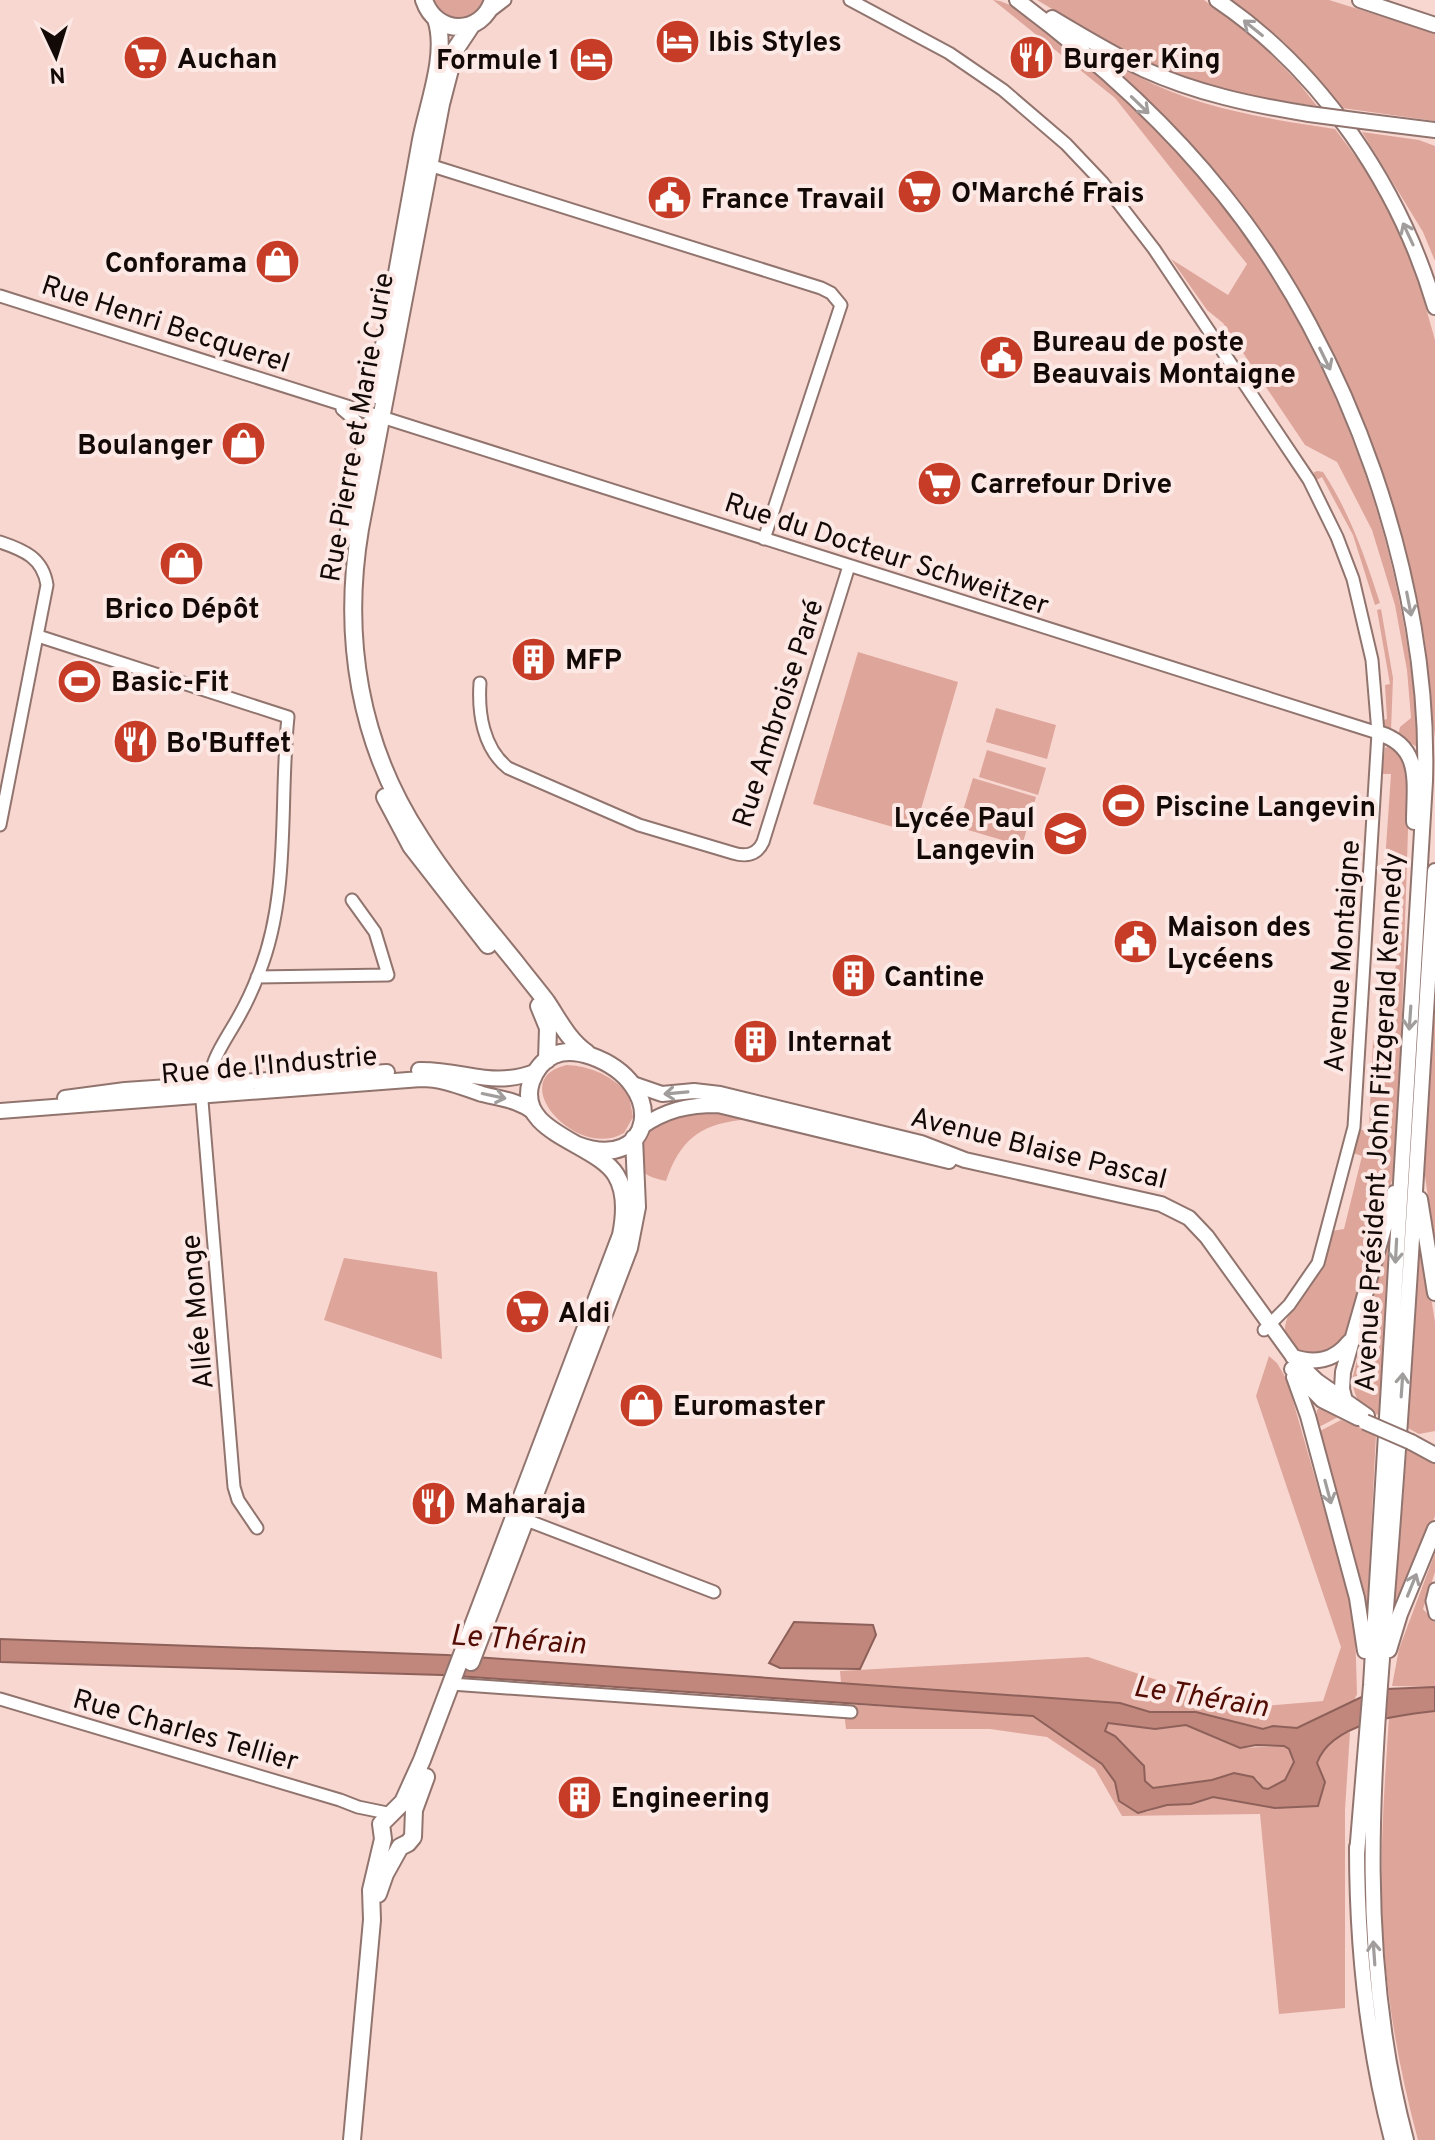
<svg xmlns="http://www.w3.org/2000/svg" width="1435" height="2140" font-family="Overpass,sans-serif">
	<rect width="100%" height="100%" fill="#f8d7d1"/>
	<path fill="#dea59a" d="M430,0H486L484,5L468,20L447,19Z
		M993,0C1018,0 1074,55 1095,73C1162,132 1221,198 1271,272C1286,296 1298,322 1311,347C1376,474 1409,605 1419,748L1398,736L1400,727L1411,718L1407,670L1395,605L1372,530L1337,462L1305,445L1223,323L1207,310L1171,259L1228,295L1247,264L1115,98Z
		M1037,0H1204L1251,34L1297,81L1317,106C1280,101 1243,96 1207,86C1146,68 1091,32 1037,0Z
		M1229,0H1329L1435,33V121L1342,108L1284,42Z
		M1076,38C1097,51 1118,65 1139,77C1200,109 1269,119 1335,129L1368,173L1391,217L1415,269L1435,340V738C1430,704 1429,670 1424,636C1399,483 1331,317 1235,195C1189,137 1131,88 1076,38Z
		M1362,132L1419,140L1435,146V261L1423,232Z
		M1318,471L1323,472C1350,513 1365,557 1380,603L1375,605L1353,535L1322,477L1315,481L1314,472Z
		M1381,609L1393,678L1391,731L1384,725V720L1387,719L1385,685L1390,684L1377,610Z
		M858,652L958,682L914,833L813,804Z
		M996,708L1056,725L1047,759L986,742Z
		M1391,746C1412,755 1408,780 1409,800L1398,1135L1393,1177L1344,1342C1330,1351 1315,1359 1298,1349C1262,1327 1311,1290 1323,1267C1328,1257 1330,1242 1332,1231L1344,1229L1362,1156L1353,1153L1360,1130H1369L1373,1040H1391L1402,863L1385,862L1391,774H1382L1385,748Z
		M987,750L1046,768L1038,795L979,777Z
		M973,778L1036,797L1022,846L958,827Z
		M1435,1010V1246L1423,1162Z
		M567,1065C591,1066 613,1076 629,1095L633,1117L624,1133C577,1161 503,1079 567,1065Z
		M710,1110L743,1114L741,1120C698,1125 680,1141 666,1181C658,1179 647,1177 643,1171C633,1155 645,1129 660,1121C674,1114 695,1113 710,1110Z
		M1392,1219L1379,1415C1360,1409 1355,1399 1352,1380Z
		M1417,1235H1421L1435,1322V1431L1419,1434L1406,1427Z
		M344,1258L437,1272L442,1359L324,1320Z
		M1269,1356L1277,1363L1287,1380L1348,1593L1355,1626L1357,1694L1354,1701L1297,1728L1273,1726L1263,1729L1196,1712H1150L1120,1703L841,1683L840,1671L1088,1657L1241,1708L1323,1701L1341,1647L1256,1396Z
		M1322,1406L1340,1416L1317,1428V1410Z
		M1341,1420L1376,1434L1367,1612L1364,1611L1318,1432Z
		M1407,1448L1435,1464V1516L1393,1621Z
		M1435,1553V1572L1423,1609L1435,1622V1687L1392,1686L1399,1649Z
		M843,1704L1033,1716L1102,1764L1115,1782L1119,1801L1147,1812L1167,1805L1191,1804L1213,1797L1275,1808L1318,1806L1325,1782L1317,1768C1318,1747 1333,1739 1350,1732L1345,1810V2008L1279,2014L1260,1814L1122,1816L1095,1769L1047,1737L990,1729H846Z
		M1435,1711V2140H1418C1401,2077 1389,2013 1384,1948C1378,1871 1384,1794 1389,1717Z
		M1108,1723L1155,1729L1186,1725L1240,1748L1284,1746L1289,1749L1294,1762L1285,1780L1268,1789L1263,1788L1257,1779L1234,1773L1212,1780L1153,1788L1145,1781L1144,1766L1115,1736L1105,1731Z"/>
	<path fill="#c1877c" stroke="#8d6159" stroke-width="2" fill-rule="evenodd" d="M794,1622L873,1625L876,1635L860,1669L780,1668L769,1663Z
		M0,1639L447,1655L1120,1703L1150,1712H1196L1263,1729L1273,1726L1297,1728L1370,1693L1386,1689L1435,1687V1711C1398,1715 1331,1723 1317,1763L1325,1782L1318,1806L1275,1808L1213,1797L1191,1804L1167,1805L1138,1813L1119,1801L1115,1782L1102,1764L1033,1716L442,1675L0,1662ZM1108,1723L1155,1729L1186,1725L1240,1748L1256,1745L1284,1746L1289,1749L1294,1762L1285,1780L1268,1789L1263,1788L1253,1777L1234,1773L1212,1780L1153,1788L1145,1781L1144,1766L1115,1736L1105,1731Z"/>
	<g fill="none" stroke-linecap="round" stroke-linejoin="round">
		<defs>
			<path id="street" d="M850,0L949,53L1003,90L1066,144L1103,183L1154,249L1309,480L1337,537L1353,579L1372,660L1378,733L1354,1127L1318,1263L1289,1305L1264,1330
				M488,13L505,0
				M426,164L821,288L831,293L841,305L764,539
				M0,296L1378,733
				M342,409L357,422L364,440
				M0,542C24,550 43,558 47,585L0,825
				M38,636L288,717C279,801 291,893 259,973C253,989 246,1004 238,1018C224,1043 208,1062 209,1091
				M480,683C478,713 483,748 508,768L639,825L733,853C746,857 757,855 763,842L849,566
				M257,977L388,975L375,932L352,900
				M201,1089L234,1487L238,1500L257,1528
				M521,1518L714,1592
				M1435,1589L1432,1601L1435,1614
				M451,1684L851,1712
				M0,1699L340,1800L358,1807L392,1814"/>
			<path id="secondary" d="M1017,0C1092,56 1166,122 1224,195C1349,350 1431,582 1425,781L1371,1685L1357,1854
				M1217,0C1321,70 1400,187 1435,307
				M1360,0L1435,25
				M1052,18C1082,36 1112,54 1143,69C1196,93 1252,105 1309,114
				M1362,121L1435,130
				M1378,733C1423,746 1414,784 1414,822
				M419,1070C465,1069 492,1089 537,1071
				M633,1084L662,1094L694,1091L720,1094L921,1143L965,1160L1161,1204L1189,1218L1207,1237L1297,1362L1317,1381L1367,1416
				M65,1098L125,1090L387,1072
				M0,1111L421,1079C443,1079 461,1087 482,1094C502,1099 518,1100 535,1113
				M641,1127C666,1110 687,1105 718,1105L949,1161
				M1420,1199L1435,1293
				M1293,1357C1315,1364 1334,1361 1349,1342
				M1292,1369L1322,1400L1358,1418
				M1294,1377L1308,1416L1357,1598L1365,1651
				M1346,1405L1342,1389L1343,1372L1394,1193
				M1411,1442L1435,1455
				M1389,1650L1400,1614L1435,1529
				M1357,1847C1357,1946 1367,2044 1392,2140
				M1406,2140C1349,1928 1379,1719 1394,1504C1410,1293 1421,1082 1435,871"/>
			<path id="primary" d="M424,0C436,36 482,36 493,0
				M471,26L455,50L441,104L360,529C342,637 359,744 420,837C448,882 483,922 516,963C526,976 536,988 546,1001C559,1020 568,1040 587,1053
				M375,395C390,310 405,225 421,140C428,104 448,54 436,19
				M348,536L369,425
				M385,797L411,846L488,945
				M539,1006L548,1028L547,1060
				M471,1662L629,1248L637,1207L634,1138
				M378,1894L385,1874L400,1847L408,1843L413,1837L414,1810L426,1777
				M352,2140L372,1920L371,1890L383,1839L381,1824L403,1802L422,1760L621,1235C625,1215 627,1193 616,1175C596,1142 515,1133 531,1082C535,1071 543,1060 554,1055C566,1050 579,1052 591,1056C670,1084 654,1174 577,1145"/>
		</defs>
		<use href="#street" stroke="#91746e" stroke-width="15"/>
		<use href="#secondary" stroke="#91746e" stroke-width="18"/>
		<use href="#primary" stroke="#91746e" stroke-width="20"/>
		<use href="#street" stroke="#fff" stroke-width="11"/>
		<use href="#secondary" stroke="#fff" stroke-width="14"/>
		<use href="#primary" stroke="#fff" stroke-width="16"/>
		<defs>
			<path id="secondary-bridge" d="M1309,114L1362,121
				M1365,1422L1411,1442"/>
		</defs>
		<use href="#secondary-bridge" stroke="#91746e" stroke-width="18" stroke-linecap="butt"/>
		<use href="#secondary-bridge" stroke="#fff" stroke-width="14"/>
	</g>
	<defs><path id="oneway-shaft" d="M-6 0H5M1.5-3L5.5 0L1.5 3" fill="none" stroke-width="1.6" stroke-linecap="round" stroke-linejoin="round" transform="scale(2)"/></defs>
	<g stroke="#a19d9c">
		<use href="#oneway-shaft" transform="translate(1253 28) rotate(-141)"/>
		<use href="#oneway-shaft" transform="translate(1140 105) rotate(44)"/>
		<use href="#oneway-shaft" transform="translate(1408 234) rotate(-115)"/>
		<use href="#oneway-shaft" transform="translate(1325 359) rotate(64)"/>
		<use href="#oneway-shaft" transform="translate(1409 604) rotate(79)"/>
		<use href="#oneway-shaft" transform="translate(1410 1018) rotate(94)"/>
		<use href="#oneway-shaft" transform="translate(676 1093) rotate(175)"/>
		<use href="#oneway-shaft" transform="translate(494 1096) rotate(12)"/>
		<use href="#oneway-shaft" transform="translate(1396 1251) rotate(93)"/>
		<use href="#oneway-shaft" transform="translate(1402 1385) rotate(-86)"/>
		<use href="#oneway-shaft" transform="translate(1328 1492) rotate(75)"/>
		<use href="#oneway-shaft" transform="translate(1412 1585) rotate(-68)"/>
		<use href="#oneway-shaft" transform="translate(1374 1953) rotate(-94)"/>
	</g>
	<defs>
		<symbol id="hotel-disc" viewBox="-11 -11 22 22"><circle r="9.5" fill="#c73c26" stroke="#fce8e4"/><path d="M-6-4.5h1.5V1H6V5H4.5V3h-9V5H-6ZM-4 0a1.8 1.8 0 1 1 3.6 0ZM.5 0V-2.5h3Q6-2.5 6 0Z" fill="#fff"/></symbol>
		<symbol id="supermarket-disc" viewBox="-11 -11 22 22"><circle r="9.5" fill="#c73c26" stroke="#fce8e4"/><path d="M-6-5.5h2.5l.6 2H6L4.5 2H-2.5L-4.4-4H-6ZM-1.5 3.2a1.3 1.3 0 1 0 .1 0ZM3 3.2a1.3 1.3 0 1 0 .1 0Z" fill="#fff"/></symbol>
		<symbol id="restaurant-disc" viewBox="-11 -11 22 22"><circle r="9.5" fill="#c73c26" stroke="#fce8e4"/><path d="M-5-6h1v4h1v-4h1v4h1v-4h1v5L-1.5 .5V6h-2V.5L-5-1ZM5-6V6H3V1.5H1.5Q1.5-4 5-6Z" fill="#fff"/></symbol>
		<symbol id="civic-disc" viewBox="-11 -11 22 22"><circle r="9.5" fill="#c73c26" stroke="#fce8e4"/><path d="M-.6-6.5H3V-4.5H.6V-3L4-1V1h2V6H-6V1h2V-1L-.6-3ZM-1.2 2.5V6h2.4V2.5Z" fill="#fff"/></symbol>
		<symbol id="shop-disc" viewBox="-11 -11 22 22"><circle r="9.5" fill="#c73c26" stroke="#fce8e4"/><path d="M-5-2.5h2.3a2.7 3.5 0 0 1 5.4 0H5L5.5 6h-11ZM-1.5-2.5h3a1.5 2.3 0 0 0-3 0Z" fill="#fff"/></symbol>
		<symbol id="building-disc" viewBox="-11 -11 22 22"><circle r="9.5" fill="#c73c26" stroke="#fce8e4"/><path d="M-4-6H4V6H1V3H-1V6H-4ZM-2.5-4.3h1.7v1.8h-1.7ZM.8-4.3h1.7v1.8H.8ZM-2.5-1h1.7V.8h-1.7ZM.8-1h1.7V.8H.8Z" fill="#fff"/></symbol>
		<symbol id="stadium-disc" viewBox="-11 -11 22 22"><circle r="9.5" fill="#c73c26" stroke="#fce8e4"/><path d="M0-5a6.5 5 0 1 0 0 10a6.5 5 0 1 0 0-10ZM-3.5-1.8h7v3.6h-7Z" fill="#fff"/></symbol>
		<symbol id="school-disc" viewBox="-11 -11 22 22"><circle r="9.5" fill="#c73c26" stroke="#fce8e4"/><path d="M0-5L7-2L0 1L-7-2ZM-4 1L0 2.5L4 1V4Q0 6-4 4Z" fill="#fff"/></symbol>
	</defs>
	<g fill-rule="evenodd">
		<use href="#hotel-disc" x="652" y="16" width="51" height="51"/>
		<use href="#supermarket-disc" x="120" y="32" width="51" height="51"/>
		<use href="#restaurant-disc" x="1006" y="32" width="51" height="51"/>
		<use href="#hotel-disc" x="566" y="34" width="51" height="51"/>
		<use href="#supermarket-disc" x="894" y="166" width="51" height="51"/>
		<use href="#civic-disc" x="644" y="172" width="51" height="51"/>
		<use href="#shop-disc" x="252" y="236" width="51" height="51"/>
		<use href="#civic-disc" x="976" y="332" width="51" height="51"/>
		<use href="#shop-disc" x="218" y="418" width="51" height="51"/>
		<use href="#supermarket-disc" x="914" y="458" width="51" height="51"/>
		<use href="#shop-disc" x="156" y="538" width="51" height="51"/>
		<use href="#building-disc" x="508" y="634" width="51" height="51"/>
		<use href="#stadium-disc" x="54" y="656" width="51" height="51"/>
		<use href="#restaurant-disc" x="110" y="716" width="51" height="51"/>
		<use href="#stadium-disc" x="1098" y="780" width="51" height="51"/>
		<use href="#school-disc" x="1040" y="808" width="51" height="51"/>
		<use href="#civic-disc" x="1110" y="916" width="51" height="51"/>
		<use href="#building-disc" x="828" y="950" width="51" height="51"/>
		<use href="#building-disc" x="730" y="1016" width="51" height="51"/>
		<use href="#supermarket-disc" x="502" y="1286" width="51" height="51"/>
		<use href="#shop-disc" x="616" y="1380" width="51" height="51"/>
		<use href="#restaurant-disc" x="408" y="1478" width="51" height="51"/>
		<use href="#building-disc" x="554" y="1772" width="51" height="51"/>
	</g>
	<g text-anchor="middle" stroke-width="8" stroke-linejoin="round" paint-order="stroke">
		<g font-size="28" font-weight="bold" fill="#130907" stroke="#fce8e4" text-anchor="start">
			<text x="708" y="51">Ibis Styles</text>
			<text x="177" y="68">Auchan</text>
			<text x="1063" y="68">Burger King</text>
			<text x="560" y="69" text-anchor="end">Formule 1</text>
			<text x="951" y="202">O'Marché Frais</text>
			<text x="701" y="208">France Travail</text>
			<text x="247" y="272" text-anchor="end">Conforama</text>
			<text x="1032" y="351">Bureau de poste<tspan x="1032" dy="32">Beauvais Montaigne</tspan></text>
			<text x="213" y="454" text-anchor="end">Boulanger</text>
			<text x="970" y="493">Carrefour Drive</text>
			<text x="182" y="618" text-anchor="middle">Brico Dépôt</text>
			<text x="565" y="669">MFP</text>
			<text x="111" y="691">Basic-Fit</text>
			<text x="166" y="752">Bo'Buffet</text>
			<text x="1155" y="816">Piscine Langevin</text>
			<text x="1035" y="827" text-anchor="end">Lycée Paul<tspan x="1035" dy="32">Langevin</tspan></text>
			<text x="1167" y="936">Maison des<tspan x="1167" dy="32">Lycéens</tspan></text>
			<text x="884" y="986">Cantine</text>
			<text x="787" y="1051">Internat</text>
			<text x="558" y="1322">Aldi</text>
			<text x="673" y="1415">Euromaster</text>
			<text x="465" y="1513">Maharaja</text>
			<text x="611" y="1807">Engineering</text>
		</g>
		<g font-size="28" fill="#130907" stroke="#fce8e4">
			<text transform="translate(166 323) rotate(18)" y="10">Rue Henri Becquerel</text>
			<text transform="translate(356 427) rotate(-80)" y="10">Rue Pierre et Marie Curie</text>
			<text transform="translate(887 553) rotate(18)" y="10">Rue du Docteur Schweitzer</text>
			<text transform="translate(777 713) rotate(-72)" y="10">Rue Ambroise Paré</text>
			<text transform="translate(1341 956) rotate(-86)" y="10">Avenue Montaigne</text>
			<text transform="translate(269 1064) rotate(-5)" y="10">Rue de l'Industrie</text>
			<text transform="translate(1378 1122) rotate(-87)" y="10">Avenue Président John Fitzgerald Kennedy</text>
			<text transform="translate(1039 1147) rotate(14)" y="10">Avenue Blaise Pascal</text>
			<text transform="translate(196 1312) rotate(-95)" y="10">Allée Monge</text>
			<text transform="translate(186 1729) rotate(16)" y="10">Rue Charles Tellier</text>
		</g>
		<g font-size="30" font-style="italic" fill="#540d04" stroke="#fce8e4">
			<text transform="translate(518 1639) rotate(4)" y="10">Le Thérain</text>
			<text transform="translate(1201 1696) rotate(9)" y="10">Le Thérain</text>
		</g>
	</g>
	<g transform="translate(56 56) rotate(176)" stroke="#fce8e4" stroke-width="6" paint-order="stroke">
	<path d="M0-6L14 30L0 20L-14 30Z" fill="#130907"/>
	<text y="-12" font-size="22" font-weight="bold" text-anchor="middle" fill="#130907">N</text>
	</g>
</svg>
